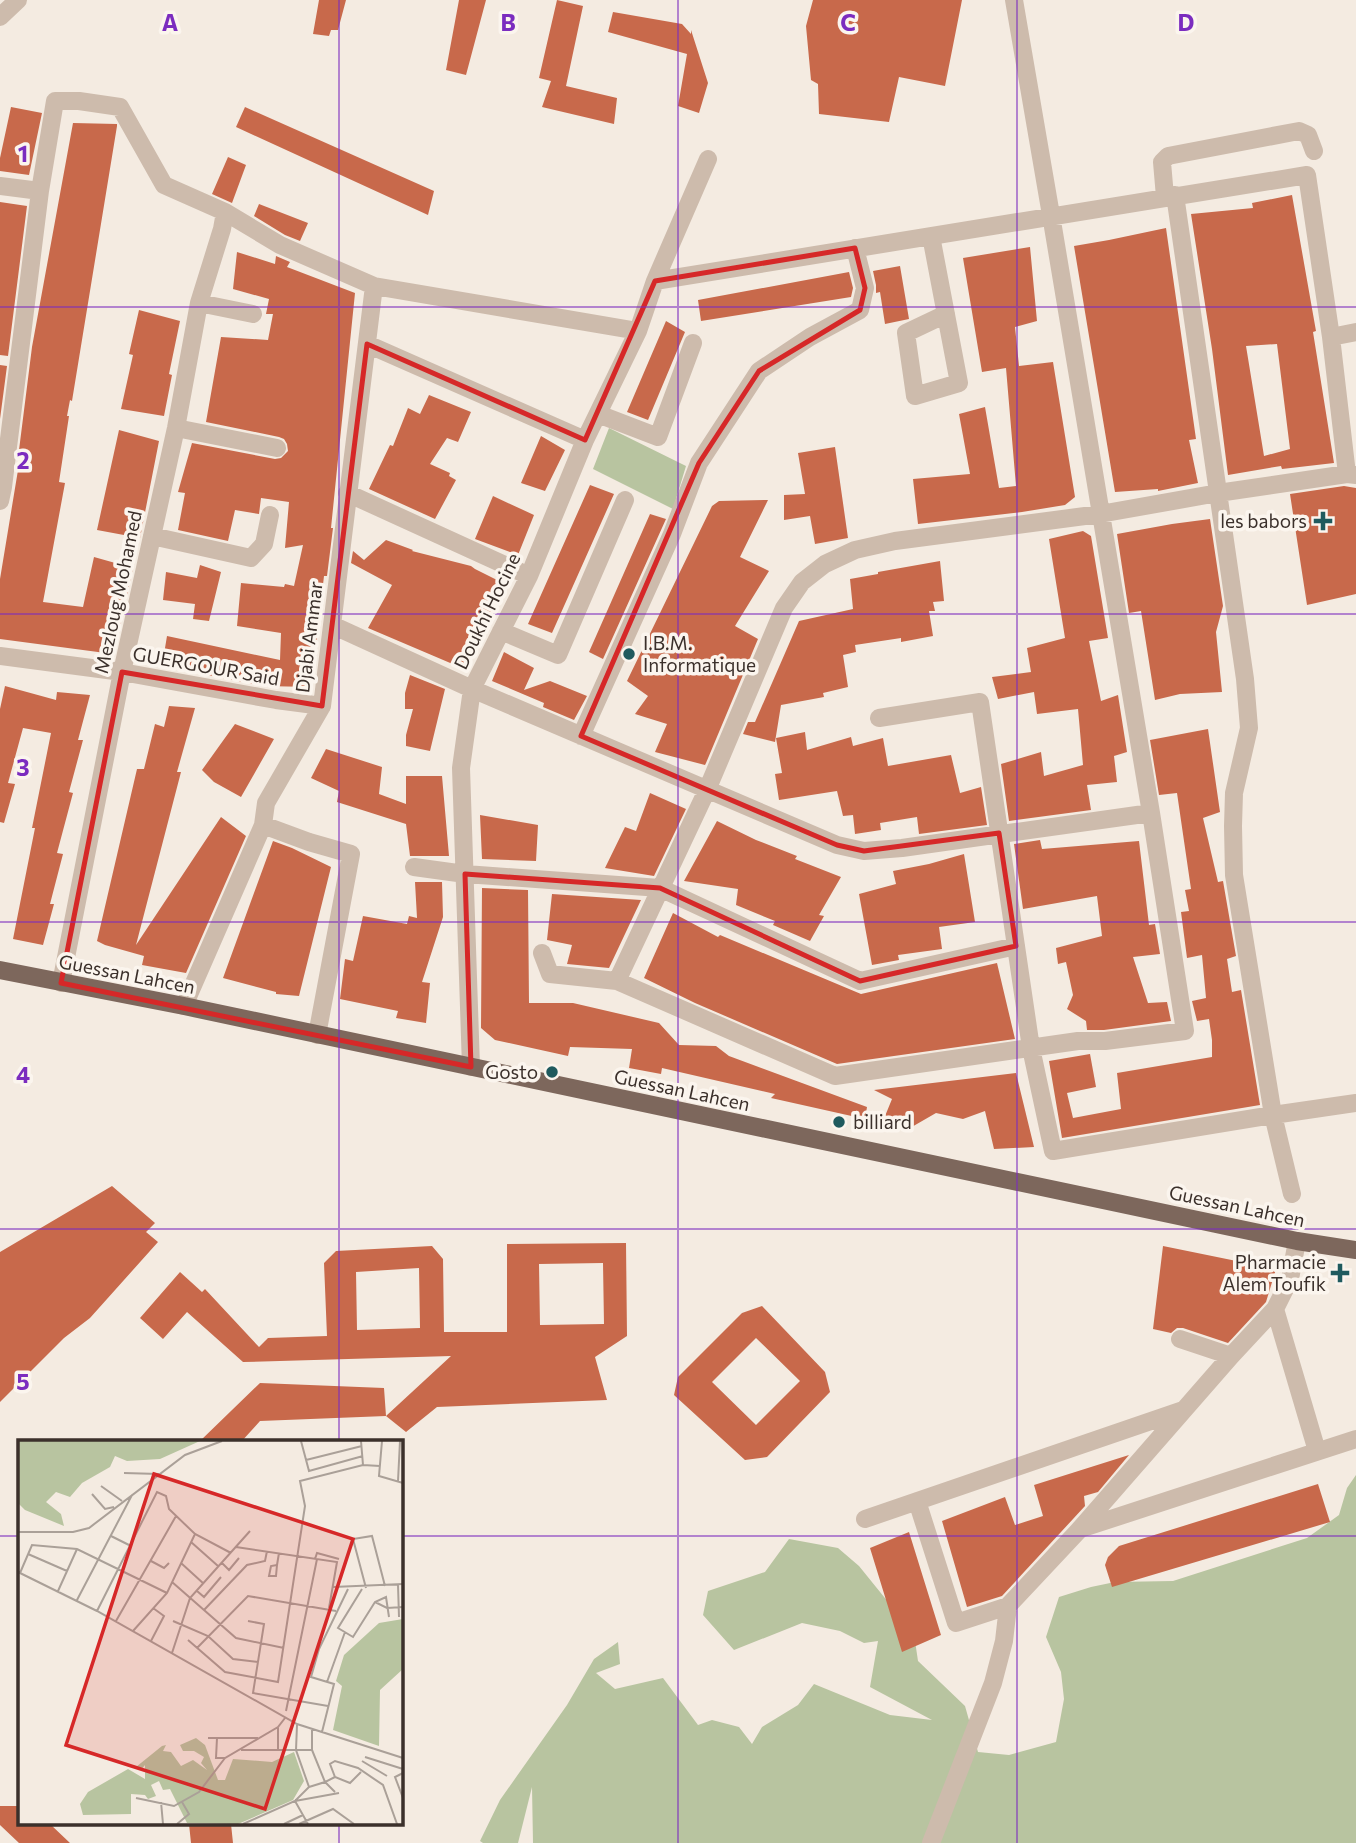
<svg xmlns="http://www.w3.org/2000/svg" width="1356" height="1843" font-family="Commissioner,sans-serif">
	<rect width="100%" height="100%" fill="#f4ebe1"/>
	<path fill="#b8c4a0" d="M609,428L686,466L673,509L593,469Z
		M1356,1475V1843H533L532,1787L518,1843H483L480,1841L500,1800L567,1705L594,1659L618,1642L620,1664L596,1673L615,1689L663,1678L698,1725L712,1720L739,1727L752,1744L762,1727L798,1705L814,1684L890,1715L932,1720L870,1687L878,1641L864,1643L840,1631L802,1623L734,1650L703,1615L708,1591L765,1572L789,1539L838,1548L859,1566L914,1634L918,1661L965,1706L978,1752L1009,1755L1056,1742L1064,1699L1061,1672L1046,1637L1059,1597L1091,1587L1115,1582L1173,1581L1307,1538L1339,1515L1347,1488Z"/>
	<path fill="#c8694b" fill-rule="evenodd" d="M319,0H346L338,30H331L329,36L313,34Z
		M459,0H486L466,75L446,70Z
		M557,0L583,6L566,86L617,98L614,124L542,107L551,81L539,78Z
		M813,0H962L945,86L899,77L889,122L819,114L818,84L811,80L806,26Z
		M613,12L682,24L691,34V30L708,83L699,113L678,106L687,54L608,32Z
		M11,107L42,113L29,175L0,171V158Z
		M245,107L434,191L428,215L236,127Z
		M73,123L117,124V126L72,401L70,400L67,416H69L59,482L65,483L43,602L83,607L94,557L133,568L124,609L115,607L121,624L113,654L0,639V579L20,458H18L32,347Z
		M228,157L246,165L232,203L212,194Z
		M1292,195L1316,331L1313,332L1334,463L1282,469L1281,466L1228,475L1212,349L1191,214L1253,208L1252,203ZM1277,344L1290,449L1264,456L1246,346Z
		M0,202L27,206L8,356L0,355Z
		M259,204L308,223L300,241L285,235L254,216Z
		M1166,228L1196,439L1189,440L1198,483L1158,491V489L1115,492L1074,246L1109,240Z
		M1030,247L1037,321L1015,327L1019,366L1053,362L1075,497L1065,505L1022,512L918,524L913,479L970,474L959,414L985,407L999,488L1016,486L1006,368L982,372L963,258Z
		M237,252L275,264L276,256L290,262L287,267L355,293L331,528H333L327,576H324L311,687L264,686L162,666L167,636L280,660L281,633L237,626L241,583L284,587L285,584L294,586L303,545L285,548L289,502L261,498L259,514L235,510L228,541L178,530L185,493L178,492L192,443L275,459L281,458L288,451L287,444L284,439L279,437L206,422L221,337L268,340L273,314H266L269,299L233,289Z
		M900,266L909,319L885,324L880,292L876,293V285L873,271Z
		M849,272L853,288L851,297L701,321L698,300Z
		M139,310L180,321L169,374L172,375L164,416L121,409L133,355L129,354Z
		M666,321L685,332L648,420L627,412Z
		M0,365L7,366L0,419Z
		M429,395L471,412L458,442L447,438L430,464L450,473L449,476L456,480L435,519L369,489L390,445L393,446L408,408L420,414Z
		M119,430L159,441L140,538L97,530Z
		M541,436L565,450L545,491L521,483Z
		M835,447L848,538L815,544L810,516L784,520V495L805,494L798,453Z
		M590,485L614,494L552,633L528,624Z
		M1344,486L1356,488V594L1307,605L1290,494Z
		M493,496L534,515L518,555L475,539Z
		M768,500L740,557L769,571L735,626L758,639L706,763L705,765L655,752L667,724L635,714L648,696L627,681L712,506L719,501Z
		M650,514L666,519L603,659L589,652Z
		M1210,519L1223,606L1216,632L1222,692L1180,694L1155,700L1141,611L1129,613L1117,534L1172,524Z
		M1083,531L1091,536L1108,638L1089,641L1101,701L1118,695L1127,752L1114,756L1117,782L1087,785L1091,810L1009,821L1001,764L1041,752L1044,776L1083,765L1078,709L1037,714L1034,692L998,699L992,677L1031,672L1027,648L1065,638L1049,539Z
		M386,540L413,550L412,551L471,566L475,569L505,584L462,668L368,628L392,585L351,563L353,551L364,560Z
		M940,561L944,601L933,602L935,611H929L933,636L901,642V638L855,645L856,652L843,655L848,687L823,693L824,697L781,705L775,742L743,734L748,722H755L799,621L853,609L850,579L878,574V572Z
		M200,565L221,572L209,621L193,619L195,604L163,600L166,572L197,578Z
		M504,652L534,668L524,690L550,681L587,696L574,720L543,707L544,703L492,681Z
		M410,675L445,689L430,751L406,746V735L413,709H405V693Z
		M5,686L56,700L57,692L90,695L78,740H83L69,792L73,793L57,853L63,854L50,904H54L43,945L13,939L35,828H32L51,733L23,728L8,783L15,784L4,823L0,822V709Z
		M169,706L195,708L177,772H181L136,945L221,817L246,836L186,973L142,965L144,956L105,945L97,941L137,769H144L155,724L164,727Z
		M235,724L274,739L241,797L214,782L202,770Z
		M1208,729L1220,812L1203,818L1218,882L1223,881L1236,956L1227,959L1232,992L1241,990L1260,1105L1062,1138L1049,1061L1090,1054L1096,1087L1067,1093L1073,1118L1121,1109L1117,1073L1212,1057V1040L1209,1019L1197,1021L1192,1001L1206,998L1202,955L1187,958L1181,912L1189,911L1185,890L1191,889L1177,793L1159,795L1150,740Z
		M805,732L807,750L851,737L853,746L883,738L888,766L951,755L960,793L981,787L987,825L919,834L917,817L880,823L881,830L855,834L853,815L843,816L837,791L779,800L775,774L782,773L776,738Z
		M326,749L382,767L379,794L406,804V776H442L449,856H410L406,824L337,802L339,791L311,778Z
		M650,793L686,809L654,876L605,868L625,827L636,831Z
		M480,815L538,825L536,861L482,859Z
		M717,821L756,840L797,856L795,859L841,877L819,915L824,916L810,941L773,925L775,921L736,905L738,889L684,881Z
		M1040,840L1042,849L1139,841L1149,925L1155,924L1160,954L1133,957L1148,1003L1167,1002L1171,1021L1104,1030H1087L1086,1021L1067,1009L1073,995L1066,962L1058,964L1056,948L1102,936L1097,896L1023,909L1014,844Z
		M273,841L292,848L331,867L299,996L276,994V992L223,978Z
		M964,854L975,922L939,927L942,949L898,955L899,960L872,965L859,894L896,884L893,871L929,864Z
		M415,882H442L443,917L422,982L430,983L426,1023L396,1018L398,1011L340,999L345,959L353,961L363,916L407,924L409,916L417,918Z
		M482,888L528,890L529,1003H573L659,1023L679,1045L716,1046L729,1056L867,1107L865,1119L771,1098L775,1094L662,1068L661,1074L629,1068L632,1049L570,1047L568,1056L495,1040L481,1028Z
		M552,894L641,900L609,968L567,964L572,945L547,940Z
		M673,913L718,937L720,935L861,994L997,963L1015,1039L837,1064L695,1003L644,978Z
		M1016,1073L1034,1147L994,1149L985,1111L963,1119L936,1113L910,1128L883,1121L892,1099L874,1090Z
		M112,1186L155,1223L146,1232L158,1242L90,1318L64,1338L0,1402V1252Z
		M626,1243L627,1336L595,1357L607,1400L437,1407L406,1432L386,1416L451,1356L243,1362L187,1312L163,1339L140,1318L180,1272L202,1292L205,1289L259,1347L268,1338L327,1336L324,1263L336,1251L432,1246L443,1259L444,1332H507V1244ZM603,1263L604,1324L540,1325L539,1264ZM419,1268L420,1328L357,1330L356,1272Z
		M1163,1246L1276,1269L1266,1302L1228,1343L1183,1328H1177L1171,1333L1153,1329Z
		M762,1306L825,1372L830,1392L767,1457L745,1460L674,1395L678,1377L742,1313ZM756,1338L800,1381L756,1425L712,1382Z
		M260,1383L384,1388L386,1416L260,1421L241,1442H199Z
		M1129,1455L1098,1492L1084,1496L1085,1506L1002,1596L967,1607L942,1521L1005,1497L1015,1525L1043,1516L1034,1485Z
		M1318,1484L1330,1522L1112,1587L1105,1565L1108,1557L1119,1546Z
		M909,1532L941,1635L902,1652L870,1548Z
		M0,1806H19V1824H50L70,1843H19L0,1825Z
		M189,1824H231L233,1843H191Z"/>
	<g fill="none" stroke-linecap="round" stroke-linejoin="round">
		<path stroke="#cdbbac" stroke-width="18" d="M0,17L18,0
			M0,186L40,191
			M1175,195L1245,679L1249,728L1234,793L1233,826L1234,875L1273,1115L1292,1194
			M1165,197L1162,162L1168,156L1299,131L1308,135L1314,151
			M931,236L959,383L915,396L906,333L946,314
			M655,281L1307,175L1331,337L1347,474
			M199,303L253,314
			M1331,337L1356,332
			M367,344L585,440
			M598,414L658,437L693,343
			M176,428L277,448
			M347,493L529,576
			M0,501L3,487L40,191L55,101H79L120,107L164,185L225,212L280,245L374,286L638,331
			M152,536L251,558L264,544L270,515
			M332,625L472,689L837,845L864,851L902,848L1151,813
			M501,631L558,655L625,500
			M0,656L122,672L276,700L322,706
			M879,718L980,702L1031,1048L1053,1151L1273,1115L1356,1103
			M581,736L672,534L699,463L759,371L810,337L860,310L865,288L855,248
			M263,825L309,842L351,854L317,1035
			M414,867L465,874L660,888L860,981L1016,946
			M542,953L550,974L617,981L835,1076L1078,1041H1105L1185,1031L1151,813L1051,215L1014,0
			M617,981L707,790L784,608L802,582L825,564L855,550L895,541L1100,514L1218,493L1347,474L1356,475
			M61,983L122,672L176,428L199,303L222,229L225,212
			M184,1006L263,825L266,803L322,706L374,286
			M471,1067L461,768L472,689L529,576L585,440L638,331L655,281L708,159
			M1275,1309L1317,1451
			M1180,1339L1231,1356
			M917,1501L956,1623L1008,1606L1080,1529L1231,1356L1275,1309L1290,1279L1297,1241
			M865,1519L1183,1410
			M1080,1529L1356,1439
			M931,1843L993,1683L1004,1641L1008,1606"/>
		<path stroke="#7d675c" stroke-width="18" d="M0,970L184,1006L1297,1241L1356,1250"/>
	</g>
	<path fill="none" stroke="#d62828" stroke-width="5" stroke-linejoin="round" d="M855,248L865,288L860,310L759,371L699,463L581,736L837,845L864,851L999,833L1016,946L860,981L660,888L465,874L471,1067L61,983L122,672L322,706L367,344L585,440L655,281Z"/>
	<path fill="none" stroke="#7b2cbf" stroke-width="2" stroke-opacity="0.55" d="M339,0V1442M678,0V1843M1017,0V1843M0,307H1356M0,614H1356M0,922H1356M0,1229H1356M0,1536H19M401,1536H1356M339,1824V1843"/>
	<g fill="#1f5a5e" stroke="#fbf5ee" stroke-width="2.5">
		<path d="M1319.5 510.5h7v7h7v7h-7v7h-7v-7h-7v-7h7z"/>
		<circle cx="629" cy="654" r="7"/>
		<circle cx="552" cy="1072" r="7"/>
		<circle cx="839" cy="1122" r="7"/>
		<path d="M1336.5 1262.5h7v7h7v7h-7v7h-7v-7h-7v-7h7z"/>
	</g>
	<g text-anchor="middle" stroke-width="7" stroke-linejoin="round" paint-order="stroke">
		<g font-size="19" fill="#3b302b" stroke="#fbf5ee" text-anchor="end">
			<text x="1307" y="528">les babors</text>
			<text x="643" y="650" text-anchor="start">I.B.M.<tspan x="643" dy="22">Informatique</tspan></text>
			<text x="538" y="1079">Gosto</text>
			<text x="853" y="1129" text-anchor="start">billiard</text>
			<text x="1326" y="1269">Pharmacie<tspan x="1326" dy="22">Alem Toufik</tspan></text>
		</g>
		<g font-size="19" fill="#3b302b" stroke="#fbf5ee">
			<text transform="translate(118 592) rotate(-78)" y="7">Mezloug Mohamed</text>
			<text transform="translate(487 611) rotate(-64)" y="7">Doukhi Hocine</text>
			<text transform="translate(309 637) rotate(-83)" y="7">Djabi Ammar</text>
			<text transform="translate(206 666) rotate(10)" y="7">GUERGOUR Said</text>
			<text transform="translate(127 974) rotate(11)" y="7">Guessan Lahcen</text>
			<text transform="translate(682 1090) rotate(12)" y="7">Guessan Lahcen</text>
			<text transform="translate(1237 1206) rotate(12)" y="7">Guessan Lahcen</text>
		</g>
	</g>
	<g transform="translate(18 1440)">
		<rect width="385" height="385" fill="#f4ebe1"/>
		<path d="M0,1H182L142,19L109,21L97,16L92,27L64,43L52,57L38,52L28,62L43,74L46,86L7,70L0,63ZM385,179V229L362,250L361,306L315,290L324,246L318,241L326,215L361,183ZM178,298L187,305L200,340H207L215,319L254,322L276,312L286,341L275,360L220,384L169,383L152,349L145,350L141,341L133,345L138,356L130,359L127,355L113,354V374L65,375L62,364L70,352L110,329L127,339V325L123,330L118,327L144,306L148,305L145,311L153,312L163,326L175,320L189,330L183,323L186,317L176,311H165L162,305Z" fill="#b8c4a0"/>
		<path fill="none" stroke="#aaa098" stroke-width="2" d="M283,1L291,31L345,16M343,1L345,25M364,1L361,36L385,43M288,20L344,6M106,33L141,34M380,41L382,1M83,46L104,61M74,54L87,69L96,67M0,92H55L71,88L167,15L204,1M93,96L113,106M173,102L200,126M218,107L319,122L311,168M10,114L49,131M297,119L299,113L321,119M133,121L146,128L151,123M163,123L186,144M204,123L211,130L221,118M259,125L253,126L251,136H258L259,125L261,113M0,132L79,171L279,284L385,318M2,133L14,105L59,109L149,153M154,142L218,198L266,208M380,145L381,177M315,147L385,144M348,148L335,99L354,96L367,146M344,149L320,188L335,197L357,162L368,157L371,177M40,151L59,109M179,151L186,157L203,137M59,160L114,55M357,162L369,168L385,167M186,170L229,125L247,121L249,111M79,171L139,52L148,56L151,69L177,94L213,113M98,181L158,76M155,181L190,196L215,219L240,222M230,181L246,184L235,253L310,266M115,191L149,153L177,94M170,200L207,232L260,242L287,66L282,41L345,25L362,26M133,201L146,176L135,168M179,208L230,156L318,171M154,213L172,158L232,91M309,242L327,192M268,271L299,119M304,292L316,244L293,237L301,209L330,149M190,298H240M199,298L198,318H207L260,287L267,278M260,309V287M223,310H294M347,317L385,329M344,321L369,336M343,332L332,343L317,337L312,324L317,321L340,328L365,345L379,384M385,333L377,337L385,358M291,347L307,342L294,310V289M317,352L307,342L317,337M118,358L156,366L181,352L207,318M143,362L145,384M159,384L171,374L164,362M225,384L277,361L291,347L278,310L279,285M266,384L285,375M281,384L315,369L336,384M290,384L277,361L321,353"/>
		<path fill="#d62828" fill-opacity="0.15" stroke="#d62828" stroke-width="3.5" d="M136,34L335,99L247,369L48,305Z"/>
		<rect width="385" height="385" fill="none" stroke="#3b302b" stroke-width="3.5"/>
	</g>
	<g font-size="23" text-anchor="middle" font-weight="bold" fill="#7b2cbf" stroke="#fbf5ee" stroke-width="7" stroke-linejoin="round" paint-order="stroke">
		<text x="170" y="31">A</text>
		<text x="508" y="31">B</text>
		<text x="848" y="31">C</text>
		<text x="1186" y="31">D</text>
		<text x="23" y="162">1</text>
		<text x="23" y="469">2</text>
		<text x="23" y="776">3</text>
		<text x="23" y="1083">4</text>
		<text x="23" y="1390">5</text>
	</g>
</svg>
